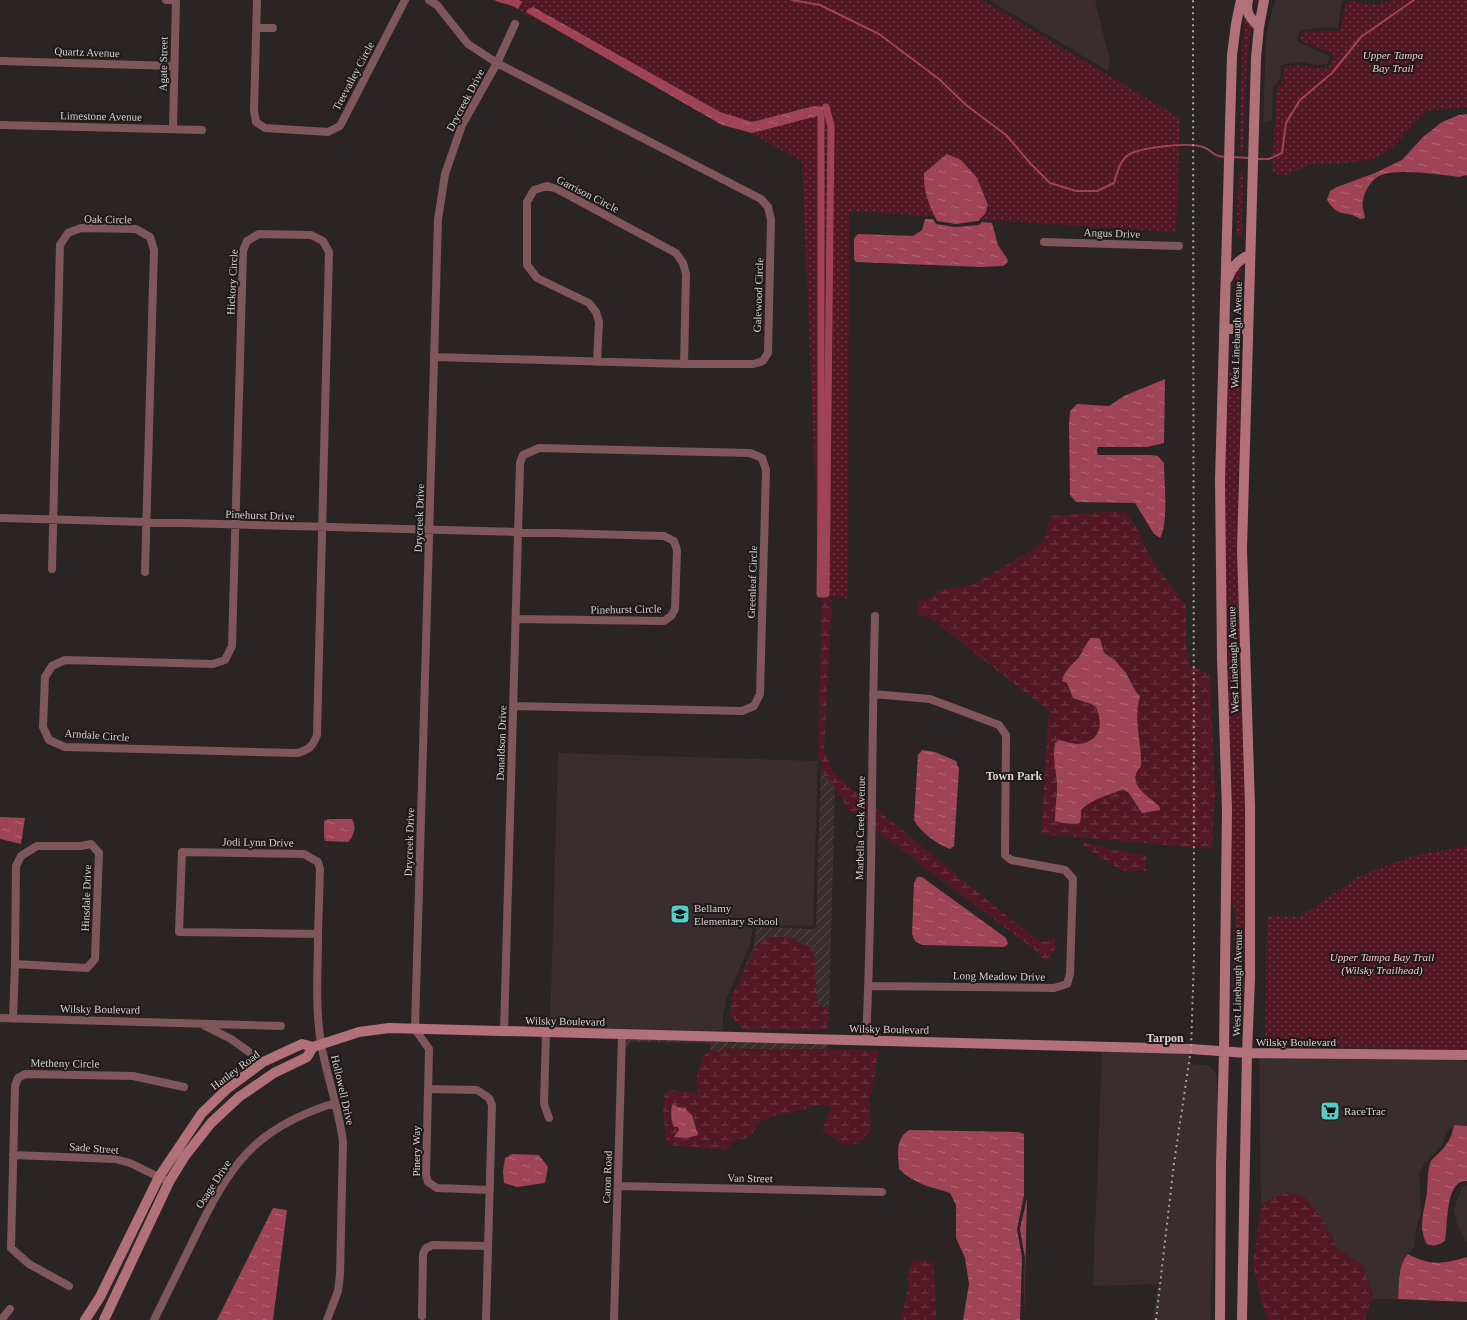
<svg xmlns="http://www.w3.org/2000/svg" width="1467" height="1320" font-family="'Times New Roman',serif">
	<defs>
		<pattern id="industrial-furrows" width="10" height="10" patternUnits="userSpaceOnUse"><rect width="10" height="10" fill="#392d2e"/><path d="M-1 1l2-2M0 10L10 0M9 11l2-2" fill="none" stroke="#554a4b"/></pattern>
		<pattern id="grass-dots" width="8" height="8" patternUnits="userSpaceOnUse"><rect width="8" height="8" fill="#531826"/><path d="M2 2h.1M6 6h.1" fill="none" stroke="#6b3944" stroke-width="1.8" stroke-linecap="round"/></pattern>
		<pattern id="wetland-marsh" width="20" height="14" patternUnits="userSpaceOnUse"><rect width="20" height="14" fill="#531826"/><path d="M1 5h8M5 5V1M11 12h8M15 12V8" fill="none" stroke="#6b3944"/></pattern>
		<pattern id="water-ripples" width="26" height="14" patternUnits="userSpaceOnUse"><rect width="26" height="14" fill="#9f4456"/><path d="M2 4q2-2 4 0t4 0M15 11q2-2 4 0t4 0" fill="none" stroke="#b06775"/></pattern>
	</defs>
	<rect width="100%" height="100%" fill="#2a2425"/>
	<path fill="#392d2e" d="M989,0H1095L1110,61L1108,71Z
		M1275,0H1346L1342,2L1338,28L1328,27L1300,30L1297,39L1298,42L1330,56L1327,64L1317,65L1300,62L1281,65L1280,79L1273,88L1272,120L1263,122L1266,35Z
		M558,753L818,761L813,926L753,924L750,945L727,997L723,1015V1031L550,1027Z
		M1102,1050L1190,1052L1189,1064L1207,1065L1216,1072L1218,1105L1210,1320H1153L1158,1284L1093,1286Z
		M1259,1057L1462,1058L1467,1063V1126L1454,1125L1448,1130L1442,1145L1425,1163L1419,1174L1421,1209L1416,1229L1415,1246L1404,1258L1399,1286L1398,1299H1372L1373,1295L1363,1266L1338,1249L1324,1221L1286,1192L1261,1204Z
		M1467,1184V1243L1457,1224L1454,1208L1462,1188Z"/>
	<path fill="url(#industrial-furrows)" d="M821,768L835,789L829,1010L817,1005L814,950L746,966L743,971L754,946L756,927L813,929L816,927Z
		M626,1038L828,1043L827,1049L774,1050L726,1048L718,1052L710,1051V1043L633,1042L630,1044L627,1048H626Z"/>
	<path fill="url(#grass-dots)" d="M499,0H982L1180,118L1176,232L849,211L848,599L820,594L802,161Z
		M1395,0H1467V107L1426,111L1393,147L1377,158L1357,162L1310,165L1283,176L1272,172L1277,88L1284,80V67L1300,65L1317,68L1329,67L1334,55L1300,40L1303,32C1316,33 1328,30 1340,31L1346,3L1352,1L1373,5Z
		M1245,19L1251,26L1247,63L1243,151H1240L1242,49Z
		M1239,172H1243L1242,233L1241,236L1238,237L1236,234Z
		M1239,268L1241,270L1240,306L1237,308L1234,307V304L1235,270Z
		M1239,348H1241L1242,350C1239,431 1237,511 1238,592C1240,692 1246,791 1246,891C1246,914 1251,1014 1234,1024L1233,1023L1235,914L1231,896V795L1225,623V475L1227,384L1232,362Z
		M1467,846V1050L1265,1045L1267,916L1300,917L1359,876L1413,856Z"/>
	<path fill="url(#wetland-marsh)" fill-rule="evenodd" d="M1115,511L1126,512L1137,528L1146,549L1155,564L1186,606V644L1190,665L1210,675L1215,794L1212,849L1041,834L1049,711L927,616H919C918,611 917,606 918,601L936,596V591L974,584L1040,545L1046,536L1048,525L1052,516ZM1088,641L1102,645L1104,653L1114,659L1130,678L1136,692L1140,696C1133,720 1142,742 1141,766C1125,784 1147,794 1159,806L1160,810L1131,796L1123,790C1110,793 1090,800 1081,810V817L1076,825L1059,823L1055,811L1057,785L1054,748L1059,740C1065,741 1072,744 1078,744C1100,742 1104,725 1096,707L1091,704L1073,698L1067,683L1062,678L1087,645Z
		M822,597L832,600L824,751L834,774L867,802V823L848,809L821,768L822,761L818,758Z
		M875,808L1034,938L1042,942L1055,938V949L1046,962L1034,949L875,830Z
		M1084,843L1146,856V871H1123L1084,847Z
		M775,935L794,939L814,950L817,1004L829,1010L828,1030H744L730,1015L732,996L757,944Z
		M726,1048L748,1050L827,1049L879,1051L870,1098L871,1131L857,1144L843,1145L822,1131L831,1107C827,1106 822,1105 818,1105C813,1106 808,1109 803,1110C790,1114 775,1114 763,1120C750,1126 758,1140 738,1139L725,1150L667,1145L663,1110L665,1094L671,1090L699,1094C692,1080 700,1064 707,1051L718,1052ZM678,1107H682L692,1115L698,1135H675L679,1130L673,1119L672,1114Z
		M1286,1192L1304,1196L1324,1221L1338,1249L1363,1266L1373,1295L1365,1320H1268L1263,1307L1253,1265L1261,1204Z
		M914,1259L930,1262L934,1264L936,1320H901L908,1289V1272Z"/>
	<path fill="url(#water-ripples)" d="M494,0H519L522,2L518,9C511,4 502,4 494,0Z
		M533,7L720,112L752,122L814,106L826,107L821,115L752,133L722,125L526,12L528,9Z
		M1467,114V175L1459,177C1440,175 1394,167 1377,177C1370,182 1364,192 1363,201C1361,208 1365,212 1365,218L1360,219C1346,209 1340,220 1327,200L1330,191L1337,187L1375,173L1402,160L1423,137L1442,122L1459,115Z
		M947,154L961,160L977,178L988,205L985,214L978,221L956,224L937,221C929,205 923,191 924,173Z
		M925,219H933L936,224L955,227L979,225L982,222L992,223L998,245L1008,260L1007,263L1003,266L981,267L856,262L854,259V238L858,234L913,236L922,230Z
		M1165,379L1164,443L1147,447H1098L1097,451L1098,455H1149L1158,456L1164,463C1164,481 1169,523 1160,538L1154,534L1135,503L1076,502L1070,495L1069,424L1070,411L1077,404L1109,406L1124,396Z
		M1091,638H1097L1100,639L1104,653L1114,659L1126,673L1136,692L1140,696C1133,720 1142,742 1141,766C1125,784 1147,794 1159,806L1160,810L1142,813L1128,792L1123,790C1111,793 1089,801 1081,810V817L1080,823C1075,825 1060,823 1055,821C1055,809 1057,796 1057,784C1056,770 1052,757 1055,743L1059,740C1065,741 1072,744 1078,744C1100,742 1104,725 1096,707L1091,704L1073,698L1067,683L1062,681C1063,672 1073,664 1079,657C1083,651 1086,643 1091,638Z
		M922,750L935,752L956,761L959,769L954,846L950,849C937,844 921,833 914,820L918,755Z
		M0,817L25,818L21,844L0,839Z
		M328,819H352C357,826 354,836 348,842L325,841L324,837V821Z
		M917,877H922L1006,938L1008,944L1004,947L922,945L915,941L912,934L914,883Z
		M673,1104L678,1107L686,1108L687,1111L692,1115L698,1135L687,1138L674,1137L679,1130L678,1127H674C671,1122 670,1108 673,1104Z
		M1454,1125L1467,1126V1181C1445,1179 1448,1225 1445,1241C1439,1245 1434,1247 1427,1244C1417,1228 1425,1209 1427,1192C1428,1182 1427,1170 1431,1161C1433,1158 1437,1155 1440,1152C1448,1144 1452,1136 1454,1125Z
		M909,1130L1018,1132L1024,1134V1195L1017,1229L1022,1258L1020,1320H963L969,1284L965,1258L956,1238V1205L950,1193C931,1187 914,1184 899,1169C898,1154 895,1139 909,1130Z
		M512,1154L539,1155L548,1167L545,1183L517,1187L504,1183L503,1171L505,1158Z
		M1027,1198L1024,1320L1025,1258L1020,1229Z
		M273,1208L287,1210L273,1320H217Z
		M1408,1254C1430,1266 1444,1264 1467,1257V1302L1398,1299C1399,1286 1398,1264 1408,1254Z"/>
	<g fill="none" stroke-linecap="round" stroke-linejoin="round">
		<path stroke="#9f4456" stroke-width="2" d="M792,0L820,5L879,34L939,79L966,105L1006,135L1030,163L1050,183L1076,191H1097L1114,183C1117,173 1120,159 1130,154C1144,147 1189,142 1203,147C1214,151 1211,156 1225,157
			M1232,157L1249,158
			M1256,159H1269L1282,153L1286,123L1300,100L1332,73L1361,37L1414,0"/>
		<path stroke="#9f4456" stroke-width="7" d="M821,115V501L820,594H826L831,126L826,107"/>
		<path stroke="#7f565c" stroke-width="8" d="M166,0H176
			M257,0L254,111L256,122L265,128L328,132L340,126L405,0
			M429,0L437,5L468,44L497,63L761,199L768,207L771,220L768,353L763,361L753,364H684L434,357
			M256,28H273
			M0,61L174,66
			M0,125L202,130
			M173,129L176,0
			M259,234L311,235L323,241L329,252L317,735C313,746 309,750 297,753L65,747L49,740L43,727L45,677L52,666L65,660L213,664L225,660L232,646L243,251L247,241Z
			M1044,242L1179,246
			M597,362L599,322L596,312L589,303L537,278L527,265V202L534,190L547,186L557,189L676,253L683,263L686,274L684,364
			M0,518L664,536L674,541L677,550L675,609L671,616L664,621L516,619
			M52,569L60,245L68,233L81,228L136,229L150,237L154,250L145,572
			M91,844L99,853L95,959L87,968L15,964L16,866L21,856L37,846H81Z
			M182,852L304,854L318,862L320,869L318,934L179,932Z
			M318,934C318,971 315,1008 321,1044C327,1077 339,1109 343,1142L340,1275L338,1291L327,1320
			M869,986L1054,988L1067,984L1070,974L1073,879L1065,870L1011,860L1005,855L1006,735L999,725L930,699L873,694
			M0,1018L281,1026
			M13,1019L15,964
			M203,1025L231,1039L263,1062
			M504,1031L520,463L523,455L539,448L750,453L762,458L766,470L760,694L754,706L742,711L513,706
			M546,1032L544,1104L549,1118
			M866,1040C873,899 871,758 875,616
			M429,1089L477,1090L489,1098L492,1105L486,1320
			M13,1155L115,1159L130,1163L169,1182
			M618,1186L882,1192
			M490,1190L437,1188L428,1182L426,1175L429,1049L415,1029L438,220L445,174L462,125L497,63L515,24
			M69,1286L29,1264L11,1248L15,1086L18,1078L25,1074L133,1076L184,1087
			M422,1316L423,1254L426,1248L433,1245L488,1246
			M1,1320L10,1309
			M154,1320C166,1296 178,1271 190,1247C209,1208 229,1164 265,1137C286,1121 309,1111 335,1103
			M614,1320L622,1034"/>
		<path stroke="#b1707a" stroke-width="10" d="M1248,0C1245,14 1250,17 1259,27
			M1228,278C1232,266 1239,259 1250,255
			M1225,329H1248
			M313,1047L359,1032L389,1028L1191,1049L1247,1053L1467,1055
			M85,1320L100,1297L159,1177L202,1113L228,1088L263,1062L302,1044L313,1047
			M104,1320L169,1182L185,1156L211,1123L239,1097L274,1073L307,1057L313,1047
			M1220,1320L1221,1164L1224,1051L1227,810L1222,657L1220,480L1232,55L1236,24L1241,0
			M1242,1320L1247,1053L1250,978V807L1242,549L1256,58L1259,27L1264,0"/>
		<path stroke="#a9a5a6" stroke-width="2" stroke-dasharray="2 4" stroke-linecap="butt" d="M1156,1320L1174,1163L1191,1049L1194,957L1193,0"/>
	</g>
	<defs>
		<symbol id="school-square" viewBox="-11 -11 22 22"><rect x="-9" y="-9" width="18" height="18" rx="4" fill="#55cdc6" stroke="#201a1b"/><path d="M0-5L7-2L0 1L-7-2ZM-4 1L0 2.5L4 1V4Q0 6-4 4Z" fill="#111"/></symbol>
		<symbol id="supermarket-square" viewBox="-11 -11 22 22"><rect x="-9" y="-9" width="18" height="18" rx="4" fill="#55cdc6" stroke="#201a1b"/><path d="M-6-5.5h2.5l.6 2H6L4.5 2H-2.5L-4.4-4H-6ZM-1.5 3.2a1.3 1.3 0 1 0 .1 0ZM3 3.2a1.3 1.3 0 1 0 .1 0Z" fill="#111"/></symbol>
	</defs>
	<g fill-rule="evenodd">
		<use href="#school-square" x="669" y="903" width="22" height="22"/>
		<use href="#supermarket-square" x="1319" y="1100" width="22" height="22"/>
	</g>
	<g text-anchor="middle" stroke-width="4" stroke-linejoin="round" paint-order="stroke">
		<g font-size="11" fill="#d4d0d1" stroke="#201a1b">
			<text transform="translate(87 52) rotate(2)" y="4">Quartz Avenue</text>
			<text transform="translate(163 64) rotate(-89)" y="4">Agate Street</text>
			<text transform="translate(353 76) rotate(-62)" y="4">Treevalley Circle</text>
			<text transform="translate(465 100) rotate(-62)" y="4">Drycreek Drive</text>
			<text transform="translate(101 116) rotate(1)" y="4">Limestone Avenue</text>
			<text transform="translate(588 194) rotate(27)" y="4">Garrison Circle</text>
			<text transform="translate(108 219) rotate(1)" y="4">Oak Circle</text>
			<text transform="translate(1112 233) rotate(2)" y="4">Angus Drive</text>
			<text transform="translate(232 282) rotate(-87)" y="4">Hickory Circle</text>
			<text transform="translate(758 295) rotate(-88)" y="4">Galewood Circle</text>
			<text transform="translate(1236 335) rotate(-88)" y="4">West Linebaugh Avenue</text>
			<text transform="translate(260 515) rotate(2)" y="4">Pinehurst Drive</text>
			<text transform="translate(419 518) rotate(-88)" y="4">Drycreek Drive</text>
			<text transform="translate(752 582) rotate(-88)" y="4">Greenleaf Circle</text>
			<text transform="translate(626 609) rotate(-1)" y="4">Pinehurst Circle</text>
			<text transform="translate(1233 660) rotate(-92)" y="4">West Linebaugh Avenue</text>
			<text transform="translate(97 735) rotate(4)" y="4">Arndale Circle</text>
			<text transform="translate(501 743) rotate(-88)" y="4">Donaldson Drive</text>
			<text transform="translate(860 828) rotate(-89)" y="4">Marbella Creek Avenue</text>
			<text transform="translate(258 842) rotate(1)" y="4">Jodi Lynn Drive</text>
			<text transform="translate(409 842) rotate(-88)" y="4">Drycreek Drive</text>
			<text transform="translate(86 898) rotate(-88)" y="4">Hinsdale Drive</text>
			<text transform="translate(999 976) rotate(1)" y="4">Long Meadow Drive</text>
			<text transform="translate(1237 983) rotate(-89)" y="4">West Linebaugh Avenue</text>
			<text transform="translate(100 1009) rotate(1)" y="4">Wilsky Boulevard</text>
			<text transform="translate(565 1021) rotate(1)" y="4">Wilsky Boulevard</text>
			<text transform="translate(889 1029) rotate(1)" y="4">Wilsky Boulevard</text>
			<text x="1296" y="1046">Wilsky Boulevard</text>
			<text transform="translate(65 1063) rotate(1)" y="4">Metheny Circle</text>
			<text transform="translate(235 1070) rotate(-37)" y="4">Hanley Road</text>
			<text transform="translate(343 1090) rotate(77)" y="4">Hollowell Drive</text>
			<text transform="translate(94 1148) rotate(4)" y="4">Sade Street</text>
			<text transform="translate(416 1151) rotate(-90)" y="4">Pinery Way</text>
			<text transform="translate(607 1177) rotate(-88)" y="4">Caron Road</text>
			<text transform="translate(750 1178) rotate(1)" y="4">Van Street</text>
			<text transform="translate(213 1184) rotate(-57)" y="4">Osage Drive</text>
		</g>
		<g font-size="11" font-style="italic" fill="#f8c3ca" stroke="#201a1b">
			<text x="1393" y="59">Upper Tampa<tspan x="1393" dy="13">Bay Trail</tspan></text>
			<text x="1382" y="961">Upper Tampa Bay Trail<tspan x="1382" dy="13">(Wilsky Trailhead)</tspan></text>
		</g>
		<g font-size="11" fill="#d4d0d1" stroke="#201a1b" text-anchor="start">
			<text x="694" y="912">Bellamy<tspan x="694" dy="13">Elementary School</tspan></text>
			<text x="1344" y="1115">RaceTrac</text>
		</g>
		<g font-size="12" font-weight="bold" fill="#d8d0d1" stroke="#201a1b">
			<text x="1014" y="780">Town Park</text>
			<text x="1165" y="1042">Tarpon</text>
		</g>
	</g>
</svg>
